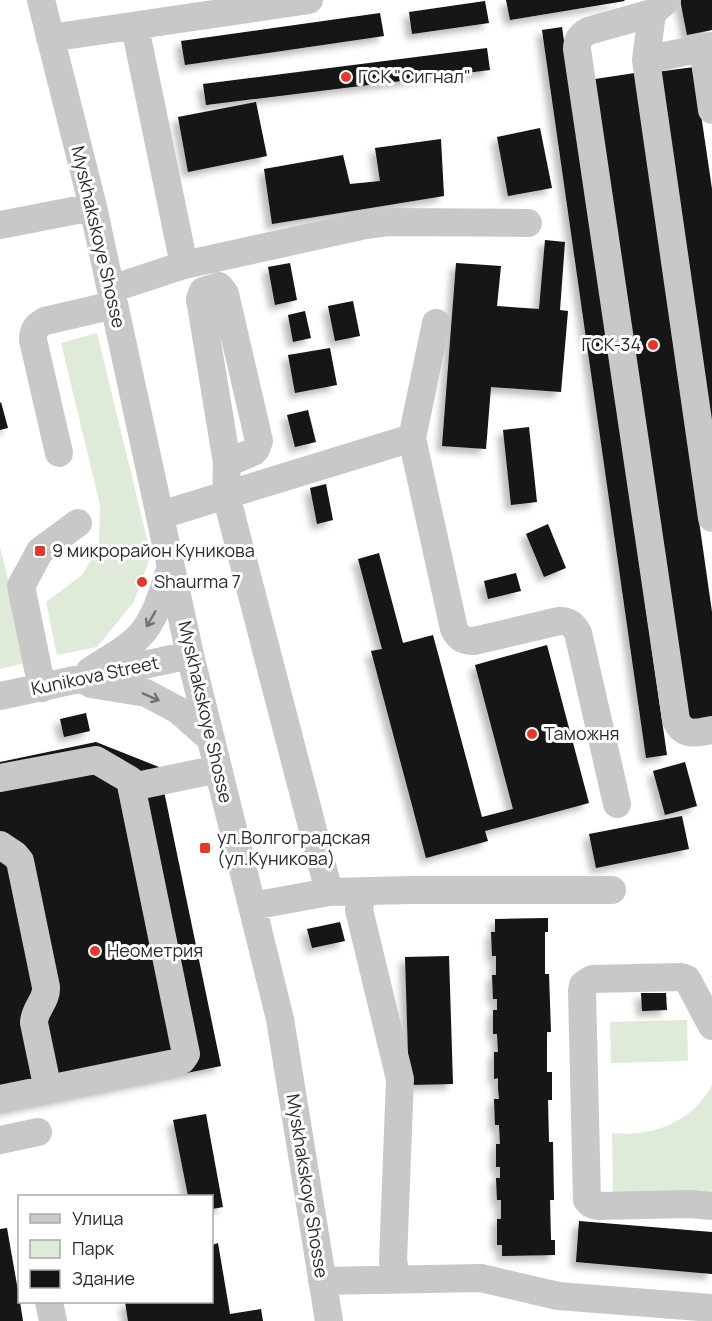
<svg xmlns="http://www.w3.org/2000/svg" width="712" height="1321" font-family="Manrope,sans-serif">
	<defs>
		<filter id="shadow"><feDropShadow dx="-5.5" dy="5.5" stdDeviation="3" flood-color="#0004"/></filter>
	</defs>
	<rect width="100%" height="100%" fill="#fff"/>
	<path fill="#dfead8" d="M97,333L151,555L134,602L97,647L57,655L46,602L82,575L99,547L100,505L61,343Z
		M0,547L29,662L0,669Z
		M687,1020L688,1061L611,1063L610,1022Z
		M712,1085V1193H613L612,1133C652,1137 692,1123 712,1085Z"/>
	<path fill="#121212" filter="url(#shadow)" d="M506,0H624L625,1L510,20Z
		M680,0H712V30L687,35Z
		M485,1L489,23L412,34L409,12Z
		M380,13L384,36L185,65L181,41Z
		M562,27L667,755L646,758L542,30Z
		M487,48L490,70L206,105L203,84Z
		M694,67L712,189V445L657,72Z
		M635,73L712,612V718L688,722L595,79Z
		M256,102L267,156L188,172L178,117Z
		M540,128L552,188L508,196L497,137Z
		M441,139L444,196L272,224L264,169L343,155L350,184L380,181L375,148Z
		M545,240L565,242L560,310L568,311L561,392L491,387L486,449L442,446L456,263L501,266L497,306L539,309Z
		M290,263L297,300L275,305L268,267Z
		M353,301L360,336L335,341L328,306Z
		M305,311L311,338L293,342L288,315Z
		M330,348L337,385L295,393L288,355Z
		M1,402L8,428L0,430V403Z
		M308,410L316,442L295,447L287,415Z
		M529,427L537,502L511,505L503,430Z
		M326,484L333,520L317,524L310,488Z
		M548,524L566,568L544,577L526,534Z
		M379,553L403,643L433,635L482,817L513,809L475,665L547,645L589,803L485,831L488,841L426,858L371,651L382,649L358,559Z
		M516,573L521,591L488,599L484,581Z
		M86,713L90,731L64,737L60,719Z
		M96,742L159,767L221,1066L0,1111V762Z
		M685,762L697,806L665,815L653,771Z
		M682,816L689,849L596,868L589,834Z
		M548,918V932H545V974H549L551,1032H547V1072H552V1100H548L549,1142H553L554,1200H550L551,1240H555V1255L502,1256V1245H497V1219H501V1200H497L496,1178H500V1167H496V1144H500L499,1125H495L494,1099H499L498,1088V1078L494,1079V1052H498L497,1034H493V1010H497V999H493L492,975H496V956H492L491,932H495V919Z
		M340,922L345,941L312,948L307,929Z
		M449,956L453,1084L409,1085L405,957Z
		M641,993H666L667,1010L642,1011Z
		M206,1114L223,1207L212,1209V1196H188L173,1120Z
		M579,1221L712,1232V1274L576,1262Z
		M7,1228L20,1302L23,1321H0V1229Z
		M218,1243L230,1314L261,1309L263,1321H128L125,1302H212V1245Z"/>
	<g fill="none" stroke-linecap="round" stroke-linejoin="round">
		<path stroke="#c8c8c8" stroke-width="28" d="M41,0L93,207L190,655L280,1019L329,1321
			M667,0L652,13L588,31C580,36 577,40 577,49L676,720C683,737 697,733 712,730
			M652,13L646,60L712,518
			M135,27L184,265
			M50,38L309,0
			M703,48L712,110
			M646,60L712,46
			M0,225L93,207
			M111,289L184,265L361,226L389,222L528,223
			M436,323L412,438L454,629C459,638 463,641 474,641L559,621C569,621 573,624 578,633L617,804
			M59,453L33,340C33,330 36,326 45,321L114,305
			M227,463L253,452L256,449L259,441L225,294L219,286L203,291L200,299L227,463L226,495L329,892
			M161,515L412,438
			M90,671C108,659 130,648 143,632C158,613 163,589 171,567
			M91,684L146,693L178,710L211,739
			M42,688L21,586L40,551L78,523
			M0,696L190,655
			M0,778L96,760L130,780L186,1054L182,1060L175,1063L0,1099
			M132,787L218,769
			M0,845L15,855L20,861L46,987C47,1001 34,1009 34,1023L48,1090
			M362,892L359,910L400,1079L393,1260L396,1279
			M252,906L329,892L411,890H612
			M712,1026L687,979L681,977L592,979L583,985L582,991L587,1200L591,1204L598,1206L690,1204L712,1206
			M0,1140L38,1132
			M322,1281L481,1278L558,1296L712,1308
			M49,1302L53,1321"/>
	</g>
	<defs><path id="oneway-shaft" d="M-6 0H5M1.5-3L5.5 0L1.5 3" fill="none" stroke-width="1.6" stroke-linecap="round" stroke-linejoin="round" transform="scale(1.5)"/></defs>
	<g stroke="#727272">
		<use href="#oneway-shaft" transform="translate(151 619) rotate(120)"/>
		<use href="#oneway-shaft" transform="translate(151 697) rotate(24)"/>
	</g>
	<g fill="#e83628" stroke="#fff" stroke-width="2">
		<circle cx="346" cy="77" r="6"/>
		<circle cx="653" cy="345" r="6"/>
		<rect x="34" y="545" width="12" height="12" rx="3"/>
		<circle cx="142" cy="582" r="6"/>
		<circle cx="532" cy="734" r="6"/>
		<rect x="199" y="842" width="12" height="12" rx="3"/>
		<circle cx="95" cy="951" r="6"/>
	</g>
	<g text-anchor="middle" stroke-width="6" stroke-linejoin="round" paint-order="stroke">
		<g font-size="18" fill="#2b2b2b" stroke="#fff" text-anchor="start">
			<text x="358" y="83">ГСК "Сигнал"</text>
			<text x="641" y="351" text-anchor="end">ГСК-34</text>
			<text x="52" y="557">9 микрорайон Куникова</text>
			<text x="154" y="588">Shaurma 7</text>
			<text x="544" y="740">Таможня</text>
			<text x="217" y="844">ул.Волгоградская<tspan x="217" dy="21">(ул.Куникова)</tspan></text>
			<text x="107" y="957">Неометрия</text>
		</g>
		<g font-size="18" fill="#2b2b2b" stroke="#fff">
			<text transform="translate(98 237) rotate(77)" y="6">Myskhakskoye Shosse</text>
			<text transform="translate(95 676) rotate(-12)" y="6">Kunikova Street</text>
			<text transform="translate(205 712) rotate(77)" y="6">Myskhakskoye Shosse</text>
			<text transform="translate(307 1186) rotate(81)" y="6">Myskhakskoye Shosse</text>
		</g>
	</g>
	<rect x="18" y="1195" width="195" height="108" fill="#ffffff" stroke="#aaaaaa" stroke-width="1.5"/>
	<rect x="30" y="1214" width="30" height="9" fill="#c8c8c8" stroke="#aaaaaa" stroke-width="1.5"/>
	<text x="72" y="1225" font-size="18" fill="#2b2b2b">Улица</text>
	<rect x="30" y="1240" width="30" height="18" fill="#dfead8" stroke="#aaaaaa" stroke-width="1.5"/>
	<text x="72" y="1255" font-size="18" fill="#2b2b2b">Парк</text>
	<rect x="30" y="1270" width="30" height="18" fill="#121212" stroke="#aaaaaa" stroke-width="1.5"/>
	<text x="72" y="1285" font-size="18" fill="#2b2b2b">Здание</text>
</svg>
